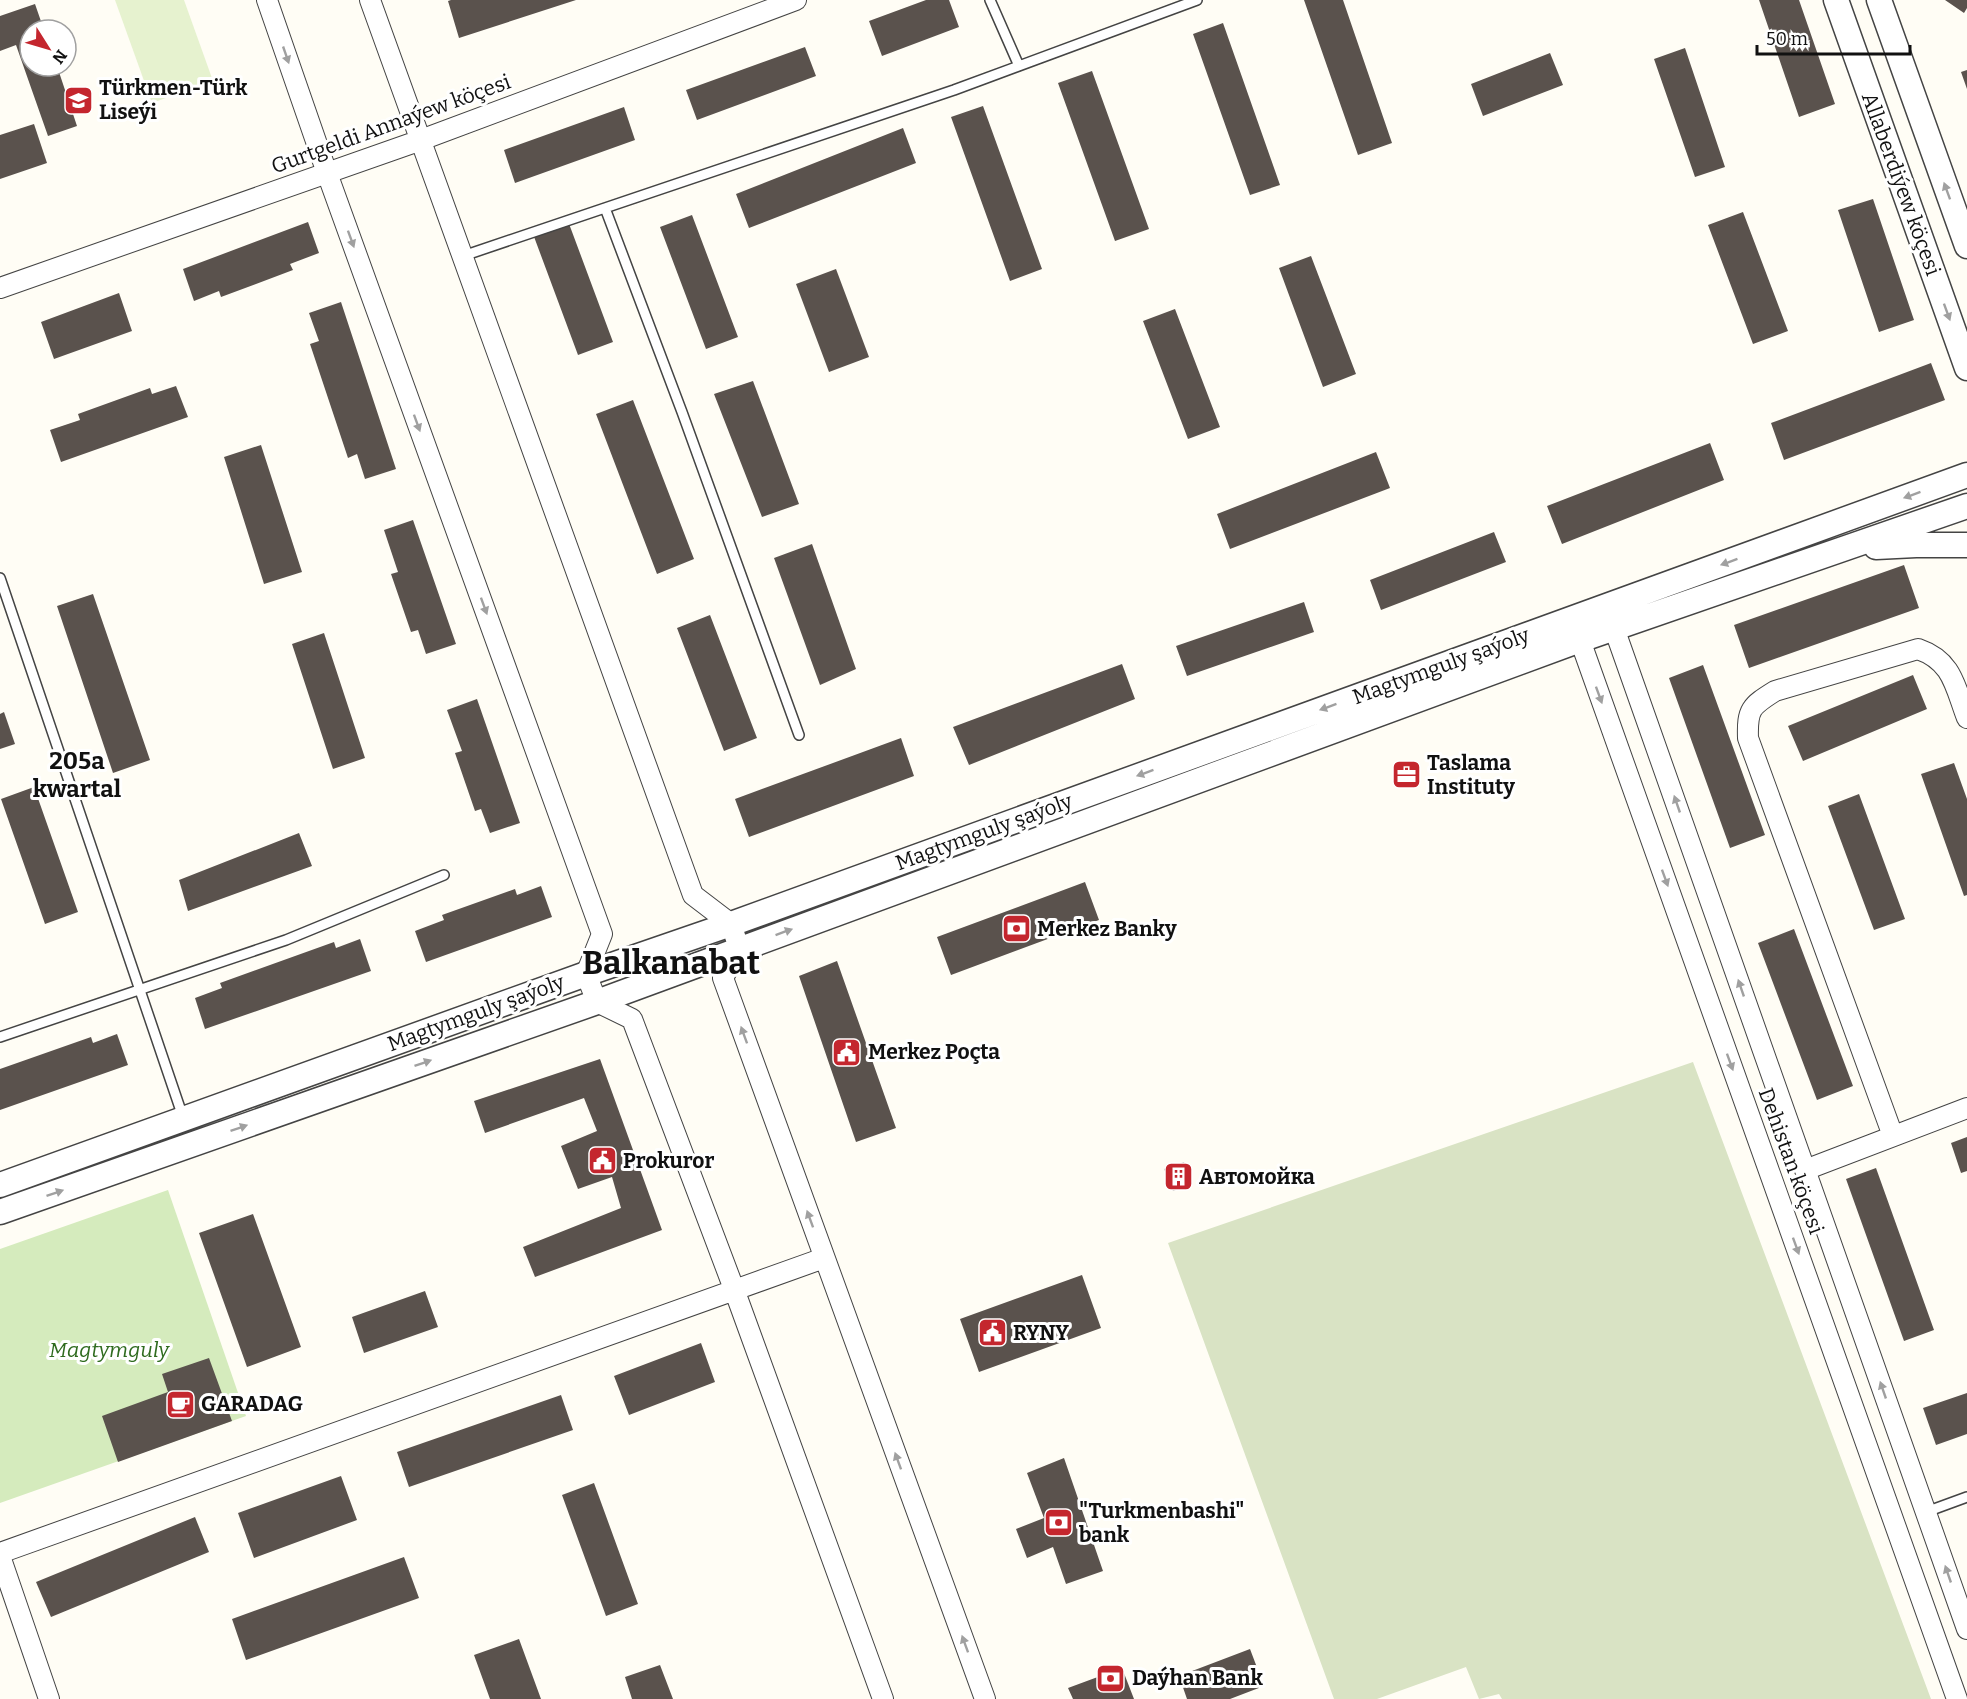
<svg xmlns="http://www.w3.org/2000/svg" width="1967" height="1699" font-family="Bitter,serif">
	<rect width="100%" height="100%" fill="#fffdf5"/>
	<path fill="#d5ebbd" d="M168,1190L246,1416L0,1503V1249Z"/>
	<path fill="#d9e3c4" d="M1693,1062L1931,1699H1502L1499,1694L1479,1699L1466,1667L1377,1699H1334L1168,1243Z"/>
	<path fill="#e6f2cf" d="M115,0H184L213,81L152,103Z"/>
	<path fill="#5a524d" d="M451,0H576L459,38L448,1Z
		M926,0H949L959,27L882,56L869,21Z
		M1304,0H1343L1392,143L1358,155Z
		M1759,0H1799L1835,104L1799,117Z
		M1945,0H1967V8L1964,13Z
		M35,4L44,30H30V66H57L77,126L48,136L16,45L0,51V16Z
		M1223,23L1280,185L1250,195L1193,34Z
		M805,47L816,76L697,120L686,90Z
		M1685,48L1725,167L1695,177L1654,59Z
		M1550,53L1563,85L1483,116L1471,84Z
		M1967,70V89L1961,72Z
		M1092,71L1149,229L1115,241L1058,83Z
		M983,106L1042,269L1010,281L951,117Z
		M624,107L635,140L515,183L504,150Z
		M34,124L47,163L0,179V135Z
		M903,128L916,163L749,228L736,194Z
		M1873,199L1914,320L1879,332L1838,210Z
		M1743,212L1788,331L1753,344L1708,225Z
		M692,215L738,337L706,349L660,227Z
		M568,221L613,342L578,355L533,234Z
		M308,222L319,253L290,264L293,270L221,297L219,291L194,301L183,269Z
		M1311,256L1356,374L1323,387L1279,268Z
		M836,269L869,357L829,372L796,284Z
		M119,293L132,331L54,359L41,322Z
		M341,302L396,469L365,479L357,454L348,458L310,344L319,341L309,313Z
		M1175,309L1220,427L1188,439L1143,321Z
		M1931,363L1945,400L1784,460L1771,423Z
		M753,381L799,504L762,517L714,394Z
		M176,386L188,417L61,462L50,430L80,420L78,414L150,388L152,394Z
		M633,400L694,559L657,574L596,414Z
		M1710,443L1724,480L1562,544L1547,506Z
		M261,445L302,572L264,584L224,457Z
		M1376,452L1390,488L1230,549L1217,514Z
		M413,520L456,644L426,654L418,630L411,632L391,574L398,572L384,530Z
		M1494,532L1506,562L1381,610L1370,580Z
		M812,544L856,669L820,685L774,558Z
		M1904,565L1919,608L1749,668L1734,625Z
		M93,594L150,760L113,773L57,606Z
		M1304,602L1314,632L1187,676L1176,646Z
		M710,615L757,738L724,751L677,628Z
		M324,633L365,758L333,769L292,644Z
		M1122,664L1135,699L969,765L953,727Z
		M1703,665L1765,835L1730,848L1669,678Z
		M1913,675L1927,709L1803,761L1788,726Z
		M477,699L520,823L490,833L481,809L475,811L455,753L462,751L447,710Z
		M4,712L15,744L0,749V714Z
		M901,738L914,776L749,837L735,799Z
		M1954,763L1967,799V895L1964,896L1921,774Z
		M34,787L78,912L45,924L1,799Z
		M1859,794L1905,919L1874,930L1828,806Z
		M299,833L312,866L188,911L179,880Z
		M1085,882L1099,920L951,975L937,937Z
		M541,886L552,917L426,962L415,931L444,920L442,915L515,889L517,895Z
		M1794,929L1853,1086L1817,1100L1758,943Z
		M360,939L371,971L205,1029L195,998L222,988L220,983L334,942L336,948Z
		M837,961L896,1128L856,1142L799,976Z
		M117,1034L128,1065L0,1110V1069L91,1037L93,1043Z
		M600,1059L662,1230L535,1277L523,1247L621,1208L612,1177L578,1189L561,1146L597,1131L584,1098L485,1133L474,1101Z
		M1967,1137V1171L1961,1173L1951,1143Z
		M1184,1162L1192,1184L1173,1191L1164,1169Z
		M1876,1168L1934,1330L1904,1341L1846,1179Z
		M253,1214L301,1347L247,1367L199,1233Z
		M1082,1275L1101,1328L979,1372L960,1319Z
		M425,1291L438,1327L364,1353L352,1317Z
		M701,1343L715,1382L629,1415L614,1376Z
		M209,1358L232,1421L118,1462L102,1416L168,1392L162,1374Z
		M1967,1393V1434L1936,1445L1923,1408Z
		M561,1395L573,1430L409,1487L397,1452Z
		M1064,1458L1103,1571L1066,1584L1053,1547L1027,1558L1016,1529L1044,1518L1027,1473Z
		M341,1476L357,1520L254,1558L238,1513Z
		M594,1483L638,1604L606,1616L562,1495Z
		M195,1517L209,1552L51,1617L36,1582Z
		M404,1557L419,1598L246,1660L232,1619Z
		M519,1639L541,1699H490L474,1655Z
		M1250,1649L1264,1686L1230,1699H1187L1179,1676Z
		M660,1665L673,1699H632L625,1677Z
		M1122,1668L1134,1699H1073L1068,1688Z"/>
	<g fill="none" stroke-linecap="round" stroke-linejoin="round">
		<defs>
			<path id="service" d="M990,0L1019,66
				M605,208L682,412L799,735
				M463,256L954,90L1197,0
				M0,578L183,1117
				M0,1037L286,940L444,875
				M1926,1512L1967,1497"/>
			<path id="minor" d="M267,0L327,173L602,934L586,974L597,1002L632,1019L734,1289L883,1699
				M370,0L693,895L731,924L739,948L723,978L985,1699
				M0,288L421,140L796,0
				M1614,628L1967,1629
				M1580,640L1957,1699
				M1893,1136L1748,738C1747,709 1751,706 1775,691L1918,649C1953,661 1955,687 1967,718
				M1805,1170L1967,1108
				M0,1553L824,1258
				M0,1556L49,1699"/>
			<path id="tertiary" d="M1836,0L1967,368
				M1879,0L1967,246
				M1876,547L1916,545H1967
				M0,1185L586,974L731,924L1967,475
				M0,1212L597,1002L1580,640L1967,506"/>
		</defs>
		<use href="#service" stroke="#444" stroke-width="12"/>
		<use href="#minor" stroke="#444" stroke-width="22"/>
		<use href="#tertiary" stroke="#444" stroke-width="27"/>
		<use href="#service" stroke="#fff" stroke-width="9"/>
		<use href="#minor" stroke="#fff" stroke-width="20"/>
		<use href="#tertiary" stroke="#fff" stroke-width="24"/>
	</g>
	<defs><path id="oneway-solid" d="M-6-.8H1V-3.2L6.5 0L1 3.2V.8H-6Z" transform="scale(1.5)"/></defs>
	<g fill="#a0a0a0">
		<use href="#oneway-solid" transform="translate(286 55) rotate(71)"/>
		<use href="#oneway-solid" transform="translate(1947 191) rotate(-110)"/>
		<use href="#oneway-solid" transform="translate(351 239) rotate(70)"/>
		<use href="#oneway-solid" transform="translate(1947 312) rotate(70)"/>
		<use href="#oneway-solid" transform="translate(417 423) rotate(70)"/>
		<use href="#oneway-solid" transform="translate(1912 495) rotate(160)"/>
		<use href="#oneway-solid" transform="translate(1729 562) rotate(160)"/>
		<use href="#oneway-solid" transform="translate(484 606) rotate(70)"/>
		<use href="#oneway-solid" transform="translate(1599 695) rotate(70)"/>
		<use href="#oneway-solid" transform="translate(1328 707) rotate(160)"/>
		<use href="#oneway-solid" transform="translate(1145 773) rotate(160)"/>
		<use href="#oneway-solid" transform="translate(1677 804) rotate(-109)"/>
		<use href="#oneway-solid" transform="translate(1665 878) rotate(70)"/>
		<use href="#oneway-solid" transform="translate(784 932) rotate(-20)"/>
		<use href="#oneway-solid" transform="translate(1741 988) rotate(-109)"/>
		<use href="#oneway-solid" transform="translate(744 1035) rotate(-110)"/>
		<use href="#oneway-solid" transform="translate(1730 1062) rotate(70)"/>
		<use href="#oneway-solid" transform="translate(423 1063) rotate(-19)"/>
		<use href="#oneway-solid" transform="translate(239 1128) rotate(-19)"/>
		<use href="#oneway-solid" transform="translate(55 1193) rotate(-19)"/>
		<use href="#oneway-solid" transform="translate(810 1219) rotate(-110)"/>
		<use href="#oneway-solid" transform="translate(1796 1246) rotate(70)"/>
		<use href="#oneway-solid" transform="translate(1883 1390) rotate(-109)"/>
		<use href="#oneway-solid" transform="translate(898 1461) rotate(-110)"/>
		<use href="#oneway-solid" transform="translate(1948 1574) rotate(-109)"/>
		<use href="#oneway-solid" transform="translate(965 1644) rotate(-110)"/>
	</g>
	<defs>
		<symbol id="school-square" viewBox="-11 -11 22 22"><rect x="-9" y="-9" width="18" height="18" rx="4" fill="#c4262e" stroke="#fff"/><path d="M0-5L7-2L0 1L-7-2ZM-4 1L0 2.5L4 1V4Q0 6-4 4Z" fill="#fff"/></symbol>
		<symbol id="office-square" viewBox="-11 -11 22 22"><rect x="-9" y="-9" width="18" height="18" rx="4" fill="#c4262e" stroke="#fff"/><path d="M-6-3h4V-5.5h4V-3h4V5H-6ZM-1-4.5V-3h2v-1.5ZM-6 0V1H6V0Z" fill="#fff"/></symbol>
		<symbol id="bank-square" viewBox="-11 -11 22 22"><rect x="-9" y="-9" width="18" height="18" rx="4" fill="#c4262e" stroke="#fff"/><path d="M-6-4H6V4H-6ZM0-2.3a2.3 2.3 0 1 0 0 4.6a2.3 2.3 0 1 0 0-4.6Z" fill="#fff"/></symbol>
		<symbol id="civic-square" viewBox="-11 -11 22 22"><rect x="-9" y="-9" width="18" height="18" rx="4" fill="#c4262e" stroke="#fff"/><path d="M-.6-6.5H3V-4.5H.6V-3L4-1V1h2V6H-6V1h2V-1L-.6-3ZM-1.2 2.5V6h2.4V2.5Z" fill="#fff"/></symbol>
		<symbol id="building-square" viewBox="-11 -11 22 22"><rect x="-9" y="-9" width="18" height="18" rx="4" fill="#c4262e" stroke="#fff"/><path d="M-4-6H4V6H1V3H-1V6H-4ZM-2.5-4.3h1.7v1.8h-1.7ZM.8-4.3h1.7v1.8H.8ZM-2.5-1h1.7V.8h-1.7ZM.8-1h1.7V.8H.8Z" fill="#fff"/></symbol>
		<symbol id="cafe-square" viewBox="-11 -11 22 22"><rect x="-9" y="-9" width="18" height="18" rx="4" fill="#c4262e" stroke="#fff"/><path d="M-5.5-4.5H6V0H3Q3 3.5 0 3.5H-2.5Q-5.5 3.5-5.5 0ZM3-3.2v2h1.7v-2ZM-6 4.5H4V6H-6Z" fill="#fff"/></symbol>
	</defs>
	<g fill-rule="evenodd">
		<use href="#school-square" x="62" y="84" width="33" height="33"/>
		<use href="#office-square" x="1390" y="758" width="33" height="33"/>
		<use href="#bank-square" x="1000" y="912" width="33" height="33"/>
		<use href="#civic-square" x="830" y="1036" width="33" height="33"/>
		<use href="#civic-square" x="586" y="1144" width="33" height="33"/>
		<use href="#building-square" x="1162" y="1160" width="33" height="33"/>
		<use href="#civic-square" x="976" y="1316" width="33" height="33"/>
		<use href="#cafe-square" x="164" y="1388" width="33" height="33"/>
		<use href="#bank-square" x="1042" y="1506" width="33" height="33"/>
		<use href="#bank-square" x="1094" y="1662" width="33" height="33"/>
	</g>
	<g text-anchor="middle" stroke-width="6" stroke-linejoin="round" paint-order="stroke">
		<g font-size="21" font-weight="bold" fill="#111" stroke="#fff" text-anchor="start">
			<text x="99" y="95">Türkmen-Türk<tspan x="99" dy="24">Liseýi</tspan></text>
			<text x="1427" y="770">Taslama<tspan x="1427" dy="24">Instituty</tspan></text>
			<text x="1037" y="936">Merkez Banky</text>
			<text x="868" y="1059">Merkez Poçta</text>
			<text x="623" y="1168">Prokuror</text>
			<text x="1199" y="1184">Автомойка</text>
			<text x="1013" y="1340">RYNY</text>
			<text x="201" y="1411">GARADAG</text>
			<text x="1079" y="1518">"Turkmenbashi"<tspan x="1079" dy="24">bank</tspan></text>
			<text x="1132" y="1685">Daýhan Bank</text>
		</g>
		<g font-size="21" fill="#111" stroke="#fff">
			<text transform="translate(391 124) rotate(-20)" y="7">Gurtgeldi Annaýew köçesi</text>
			<text transform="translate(1901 184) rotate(70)" y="7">Allaberdiýew köçesi</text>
			<text transform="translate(1441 666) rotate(-20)" y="7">Magtymguly şaýoly</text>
			<text transform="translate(984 832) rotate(-20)" y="7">Magtymguly şaýoly</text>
			<text transform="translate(476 1013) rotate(-20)" y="7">Magtymguly şaýoly</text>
			<text transform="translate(1791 1161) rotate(70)" y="7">Dehistan köçesi</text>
		</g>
		<g font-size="21" font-style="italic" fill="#2f6b1f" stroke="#fff">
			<text x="109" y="1357">Magtymguly</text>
		</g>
		<g font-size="24" font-weight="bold" fill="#111" stroke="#fff">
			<text x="77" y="769">205a<tspan x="77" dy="28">kwartal</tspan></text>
		</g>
		<g font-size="33" font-weight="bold" fill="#111" stroke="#fff">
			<text x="671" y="974">Balkanabat</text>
		</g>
	</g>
	<g transform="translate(48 48) rotate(127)"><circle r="28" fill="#ffffff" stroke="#a0a0a0" stroke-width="1.5"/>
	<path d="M0-4.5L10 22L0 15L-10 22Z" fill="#c4262e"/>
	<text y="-9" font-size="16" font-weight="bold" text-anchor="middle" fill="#111111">N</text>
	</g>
	<path d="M1757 45v9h153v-9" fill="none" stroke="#111111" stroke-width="3"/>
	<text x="1766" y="45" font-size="18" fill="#111111" stroke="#ffffff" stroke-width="4.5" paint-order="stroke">50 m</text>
</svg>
